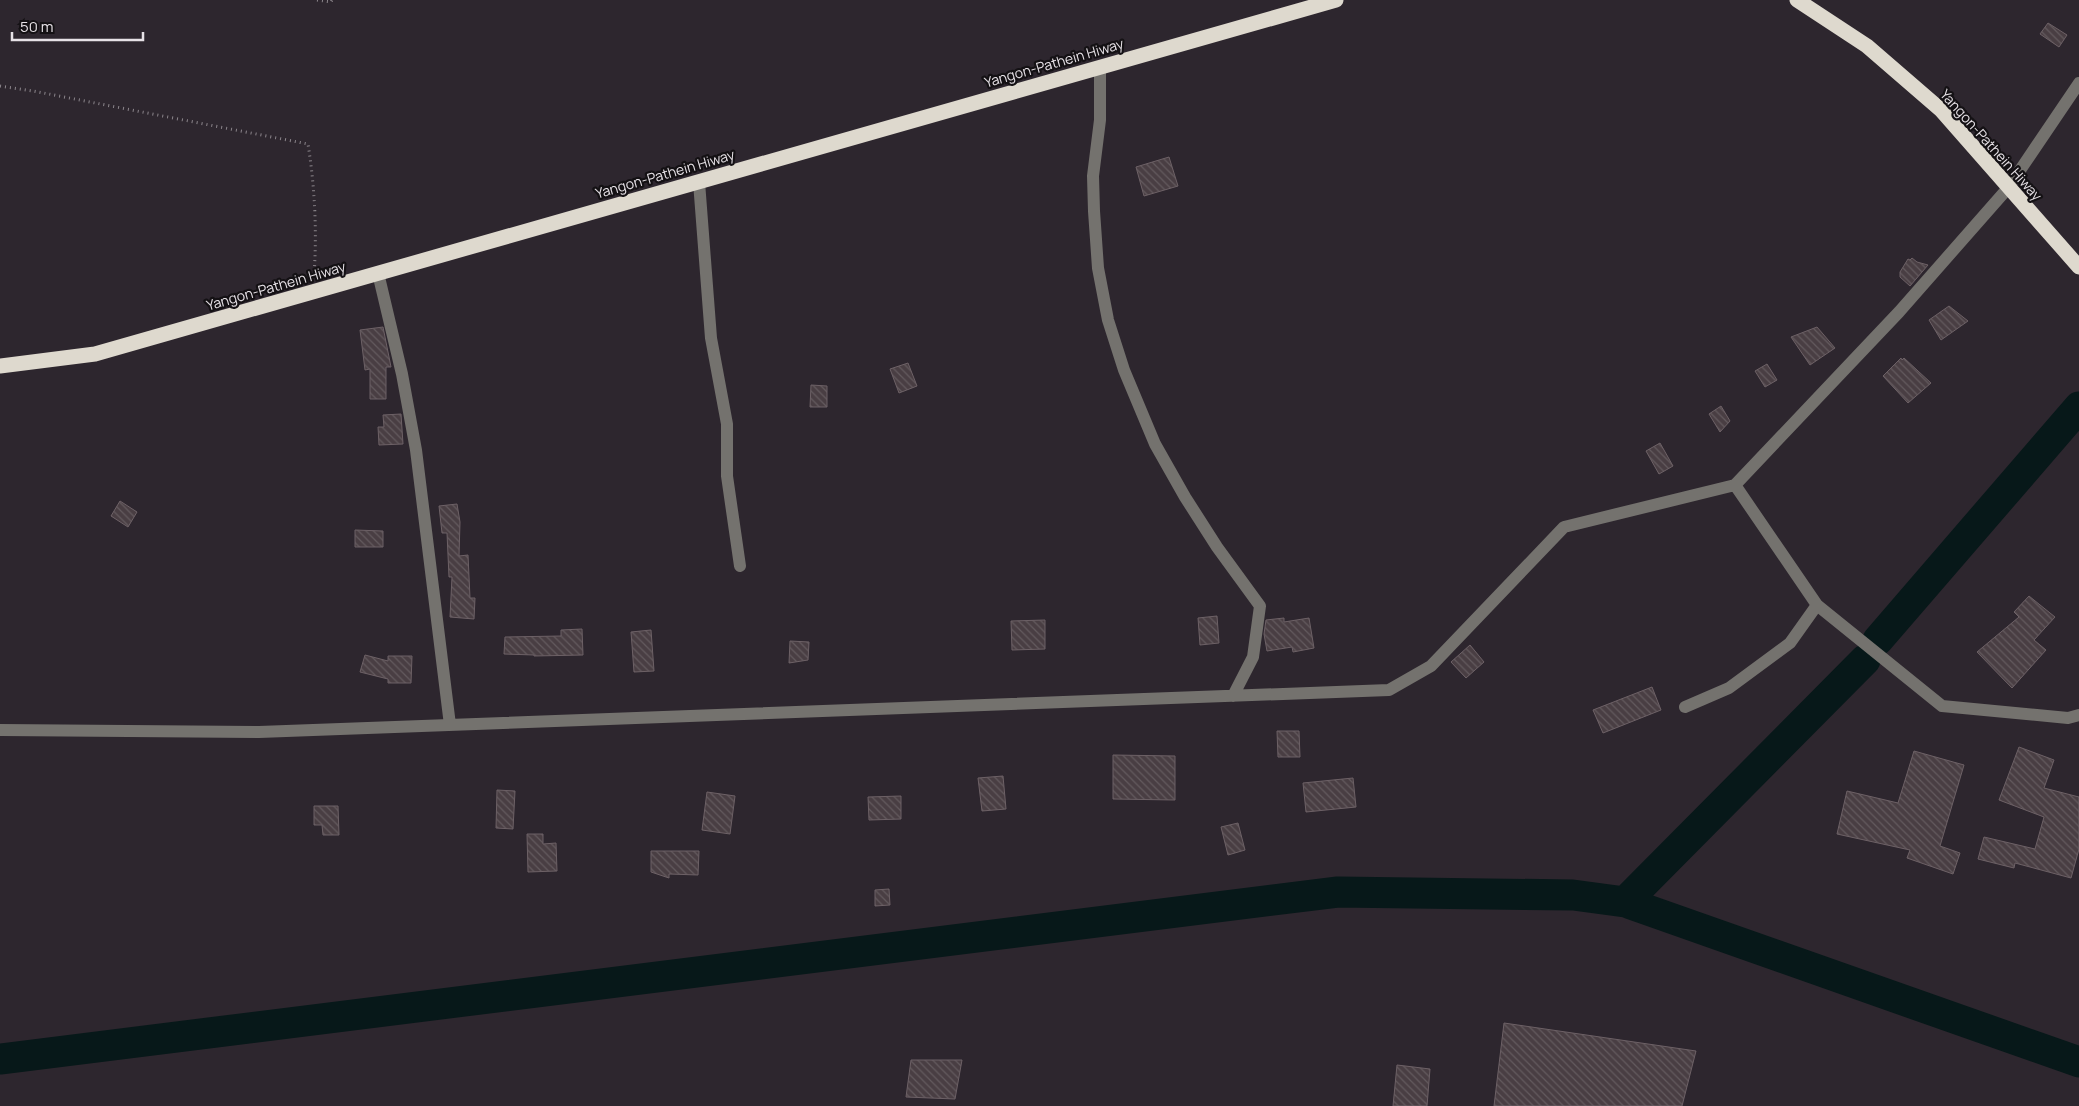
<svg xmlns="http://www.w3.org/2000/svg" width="2079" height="1106" font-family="Manrope,sans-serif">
	<defs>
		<pattern id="building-back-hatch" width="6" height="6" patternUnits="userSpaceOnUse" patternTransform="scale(1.25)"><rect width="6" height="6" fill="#493e43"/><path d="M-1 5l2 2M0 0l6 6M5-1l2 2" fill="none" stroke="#635a5e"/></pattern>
	</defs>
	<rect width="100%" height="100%" fill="#2d262e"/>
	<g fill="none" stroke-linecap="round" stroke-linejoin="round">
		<path stroke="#071819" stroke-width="31" d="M1878,640L2079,407
			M1625,902L1865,660
			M0,1059L1338,892L1573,895L1625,902L2079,1062"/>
	</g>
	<path fill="url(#building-back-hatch)" stroke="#6d6166" d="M2048,23L2067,35L2059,47L2040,34Z
		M1169,157L1178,186L1144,196L1136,167Z
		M1912,258L1917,262L1928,265L1910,286L1900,277V272L1908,259L1910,260Z
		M1949,306L1968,321L1941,340L1929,320Z
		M383,327L391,367H386V399H370V369L365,370L360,330Z
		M1817,327L1835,348L1810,365L1791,337Z
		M1901,358L1902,360L1904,358L1931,383L1908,403L1883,376Z
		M908,363L917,386L899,393L890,369Z
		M1767,364L1777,380L1765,387L1755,371Z
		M811,385L827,386V407H810Z
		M1721,406L1730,421L1720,432L1709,414Z
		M401,414L403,444L379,445L378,427H384L383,415Z
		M1660,443L1673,466L1659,474L1646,451Z
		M120,501L137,512L128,527L111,516Z
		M457,504L460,522L459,556L468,555L470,598H475L474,619L450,617L452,577H449L447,533H442L439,506Z
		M355,530L383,531V547H355Z
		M2029,596L2055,617L2034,640L2046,650L2012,688L1977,652L2019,617L2014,612Z
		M1217,616L1219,643L1200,645L1198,618Z
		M1284,618V622L1309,618L1314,648L1293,652L1292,647L1267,651L1264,634L1266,620Z
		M1045,620V649L1012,650L1011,621Z
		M582,629L583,655L534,656V655L504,654L505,637L561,636V630Z
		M651,630L654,671L634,672L631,632Z
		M790,641L809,642L808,660L789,663Z
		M1470,645L1484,662L1466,678L1451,662Z
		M365,655L388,661V656H412L411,683H388V679L360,672Z
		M1652,687L1661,710L1603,733L1593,710Z
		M1277,731H1299L1300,757H1278Z
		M2019,747L2054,760L2044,788L2079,797V849L2071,878L2015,863L2014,868L1978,859L1984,837L2035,849L2044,817L1999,800Z
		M1914,751L1964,765L1940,846L1960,853L1953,874L1907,858L1910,850L1837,834L1847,791L1898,803Z
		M1113,755L1175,756V800L1113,799Z
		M1003,776L1006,809L982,811L978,778Z
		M1353,778L1356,807L1306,812L1303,783Z
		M497,790L515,791L513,829L496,828Z
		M707,792L735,796L730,834L702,830Z
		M901,796V819L869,820L868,797Z
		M314,806H338L339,835H323L322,825H314Z
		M1238,823L1245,850L1228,855L1221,827Z
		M527,834H543V844L556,843L557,871L528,872Z
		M651,851H699L698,875L669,874V878L651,872Z
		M889,889L890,905L875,906V890Z
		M1504,1023L1696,1051L1682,1106H1494Z
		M911,1060H962L955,1099L906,1097Z
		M1397,1065L1430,1069L1427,1106H1393Z"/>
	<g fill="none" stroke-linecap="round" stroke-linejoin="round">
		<path stroke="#8c868c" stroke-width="3" stroke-dasharray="1 4" stroke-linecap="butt" d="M317,0L331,2L332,0
			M0,86L33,91L308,144C315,188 317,232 314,276"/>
		<path stroke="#74726e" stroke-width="12" d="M1100,67V120L1093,176L1094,211L1098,268L1108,320L1124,370L1155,444L1185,497L1217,547L1260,606L1253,657L1233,696
			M699,182L711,338L727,424V476L740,566
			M378,273L402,374L416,450L450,725
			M1735,485L1817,605L1942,706L2068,718L2079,715
			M1685,707L1729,688L1790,643L1817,605
			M0,730L259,732L1389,690L1431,666L1564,527L1735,485L1899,312L2008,188L2079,83"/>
		<path stroke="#ded9ce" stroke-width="15" d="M1797,0L1867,46L1941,110L2079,267
			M0,366L95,354L1336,0"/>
	</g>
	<g text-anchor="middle" stroke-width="4.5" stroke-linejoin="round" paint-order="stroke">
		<g font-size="14" fill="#e7e2e7" stroke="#141114">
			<text transform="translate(1054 63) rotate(-16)" y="5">Yangon-Pathein Hiway</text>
			<text transform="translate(1991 145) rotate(48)" y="5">Yangon-Pathein Hiway</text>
			<text transform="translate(665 174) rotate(-16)" y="5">Yangon-Pathein Hiway</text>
			<text transform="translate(276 286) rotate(-16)" y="5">Yangon-Pathein Hiway</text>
		</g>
	</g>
	<path d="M12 32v8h131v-8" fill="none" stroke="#e7e2e7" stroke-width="2.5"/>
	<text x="20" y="32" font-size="15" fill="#e7e2e7" stroke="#141114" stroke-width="4" paint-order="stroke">50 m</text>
</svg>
